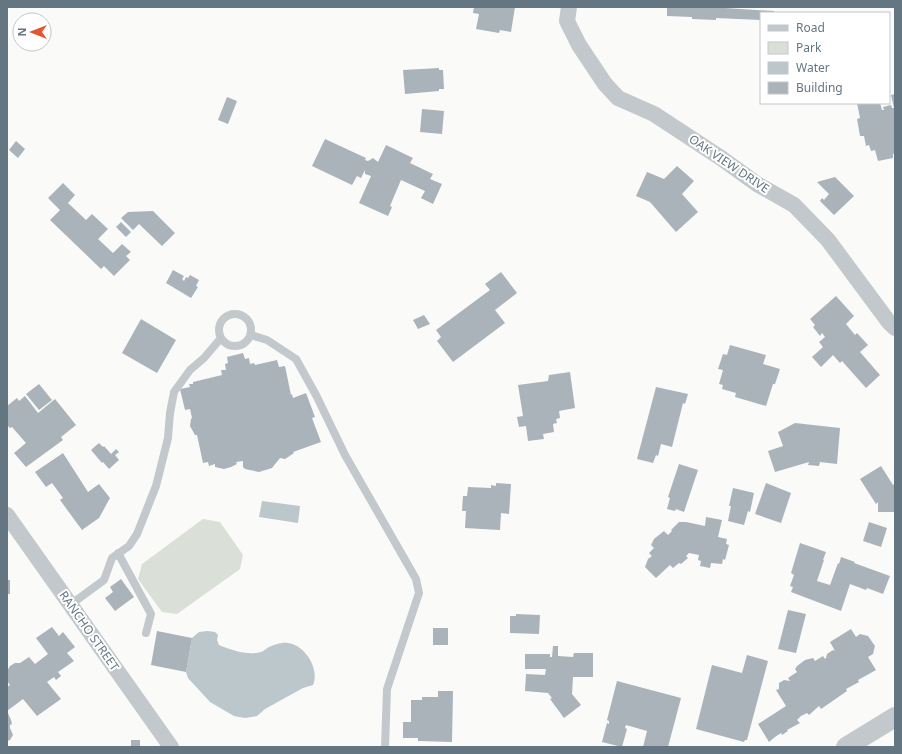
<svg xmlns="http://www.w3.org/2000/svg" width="902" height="754" font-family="'Noto Sans',sans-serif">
	<rect width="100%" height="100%" fill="#fafaf8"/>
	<path fill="#dadfd7" d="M203,519L220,522L243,555L240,569L177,614L162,612L138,579L142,564Z"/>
	<path fill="#bbc7cb" d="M262,501L300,506L298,523L259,517Z
		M207,631L215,632L218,635L217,640L219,645C231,650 248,656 261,652C264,651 267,648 269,647C274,645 282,642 288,643C305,645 320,669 313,685L303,688L265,709L257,716L245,718L234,716L210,702L188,678L186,672L192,638L199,632Z"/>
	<path fill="#aab3b9" d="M474,7H515L511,32L500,30L499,33L476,29L479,14L473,13Z
		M667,7H709L774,11V13H761V20L716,18V20L692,19V17L667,16Z
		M439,68V70H443L444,89H439V91L405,94L403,70Z
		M895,94V153L893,154V158L878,161L875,150L871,151L869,145L866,146L864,136H860L857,119L860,118L857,103H880L882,110H884L883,107L891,105L892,108H894L891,95Z
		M227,97L237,101L228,124L218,120Z
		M422,109L444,111L442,134L420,132Z
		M325,139L366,158L365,160L368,161L373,158L378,162L386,145L413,158L410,163L433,174L430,179L442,184L433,204L421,198L425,191L401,180L390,206L392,207L388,216L359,203L371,176L365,174V170L361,178L357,176L352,185L312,166Z
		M16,141L25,149L18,158L9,150Z
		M677,166L694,181L682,194L698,212L676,232L650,202L636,196L647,172L664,179Z
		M835,177L854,196L834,215L820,201L822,198L824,200L829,194L817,182Z
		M63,183L75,195L68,203L86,220L92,214L108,229L98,239L113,253L122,244L131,252L126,256L130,260L114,276L104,266L101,269L50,220L60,210L48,198Z
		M153,211L175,233L162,246L139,224L133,230L121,218L128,212Z
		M121,222L131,232L126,237L116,227Z
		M173,270L184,276L182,279L184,281L186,277L188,278L190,275L199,280L196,286L198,287L191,298L166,283Z
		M501,272L517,293L495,310L505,323L453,362L437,341L441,337L436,330L490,290L485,284Z
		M836,296L854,316L846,324L855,335L857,333L868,345L860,352L880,375L866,388L842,361L840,363L833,355L821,367L812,357L823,347L819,342L825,337L822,333L820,336L813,327L815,325L810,319Z
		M424,315L430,324L418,329L413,320Z
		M141,319L176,340L157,373L122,353Z
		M730,345L766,355L763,364L780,369L775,384H773L766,406L735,397L736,393L722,389L723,385L719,384L723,370L718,369L723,354L727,355Z
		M243,353L245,359L249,358L250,364L254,363L255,365L277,360L279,367L285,366L291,395L292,394L293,398L306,393L315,417L312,418L321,442L293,452L294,453L285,459L280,458L272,468L259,472L245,469L243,467V461L236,462L237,464L231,467L224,469L215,467V464L209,466L208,462L203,463L197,435H195L190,426L191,419L192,418L190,409L185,410L180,389L190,387L189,384H193V382L222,375L221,370H226L225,364L228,363L227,357Z
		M570,372L575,408L559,411L560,418L556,419L557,423L553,424L554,432L543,434L544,439L528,441L526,426L519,427L517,417L523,416L518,385L548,381L549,375Z
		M39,384L52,400L39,410L26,394Z
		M656,387L688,394L685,404L683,403L672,447L661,444L658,456L656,455L653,463L637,459Z
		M25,396L38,413L55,399L76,425L61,437L63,440L26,467L14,453L26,443L12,427L10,428L7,425V406L17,398L19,401Z
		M795,423L840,428L837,464L820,462L819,466L808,465L809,462L775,472L768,451L783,446L778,432Z
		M99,443L103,447L104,446L111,454L116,449L119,452L115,455L119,460L109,469L103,462L102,463L91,450Z
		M63,453L88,492L99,484L110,498L99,518L82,530L60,500L63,498L52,483L46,487L35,472Z
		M679,464L698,470L684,512L676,509L675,511L667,509L670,498L668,497Z
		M881,466L893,485L895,483V512H878V502L876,504L860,479Z
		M496,483L511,484L509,514L501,513L500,530L465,528L466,511H462L463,496H467L468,487L491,488V485L496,486Z
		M766,483L791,493L781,523L755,514Z
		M733,488L754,493L750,512L748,511L744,525L728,521L731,506H729Z
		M706,517L722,520L718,537L727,539L726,544L729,545L725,560L723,559L722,564L711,563L710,568L700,566L701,561L698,560L699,555L689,553L686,556L688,558L681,564L679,563L673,568L670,565L656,578L645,567L648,559L652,556L649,553L654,548L651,545L654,539L664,531L668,535L672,531L671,530L679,522H686L705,526Z
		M869,522L887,528L881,547L863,541Z
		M800,543L826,552L823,560H824L817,581L830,585L838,563L839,564L841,557L855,562L854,563L890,576L883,594L867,588L866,590L850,584L841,611L791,592L793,587L790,586L794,575L791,573Z
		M121,579L134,597L115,611L105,598L113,592L110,587Z
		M7,580H10V594H7Z
		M788,610L806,614L796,653L778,649Z
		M516,614L540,615L539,634L510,633V616H516Z
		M52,627L59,636L63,632L75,647L67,653L74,661L58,672L61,676L56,680L54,677L47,682L61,699L37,716L23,699L7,711L11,720L12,724L10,725V728L13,735L10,740L7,741V687L10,685L7,681V671L10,666L15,663H20L29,657L35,664L48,654L36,638Z
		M433,628H448V645H433Z
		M851,629L856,637L860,634L868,636L875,646L873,654L868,657L876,670L858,680L859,682L846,689L847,691L821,709L819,706L809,715L807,713L801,716L797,720L800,723L787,730L788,731L782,735L781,733L775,737L769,742L758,724L786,706L776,690L779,689V683L784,680L790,681L788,678L797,672L795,669L797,666L805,660L813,658L815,661L823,656L825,659L826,658L827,654L833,650L835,651L830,642Z
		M157,631L192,638L186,672L151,665Z
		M553,646H558V656L573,657L574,653H593V677H573L572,694L581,705L564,718L550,699L552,698L548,693L525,691L526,674L545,675L546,669H525V654H550V657H552Z
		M747,655L768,661L747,740H745L744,742L696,729L712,665L742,673Z
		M617,681L681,698L668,747H643L647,731L626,725L625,728L627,729L622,747L602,742L607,723L609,724V721L607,720Z
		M438,691H453L452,742L418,741V738H403V722H411V700H422V697H438Z
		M131,740H140V747H131Z"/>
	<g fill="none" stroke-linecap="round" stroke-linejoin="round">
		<path stroke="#c3c8cc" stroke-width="8" d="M219 330a16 16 0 1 1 32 0a16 16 0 1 1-32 0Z
			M251,335L267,340L296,359L316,395L345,455L416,579L419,593L387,689L385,747
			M118,553L151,614L146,633
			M70,605L104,580L112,558L129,546L137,534L156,486L168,438L170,413L174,392L190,370L204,358L221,338"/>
		<path stroke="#c3c8cc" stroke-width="16" d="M569,7L567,21L579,45L605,84L618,98L654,114L721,158L757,184L794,205L828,240L888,321L895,328
			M7,515L171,747"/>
		<path stroke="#c3c8cc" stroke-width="20" d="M846,747L895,717"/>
	</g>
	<g text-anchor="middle" stroke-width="4" stroke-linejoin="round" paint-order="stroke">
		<g font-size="12" fill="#657683" stroke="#fff">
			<text transform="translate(729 164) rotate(34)" y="4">OAK VIEW DRIVE</text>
			<text transform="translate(89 631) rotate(55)" y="4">RANCHO STREET</text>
		</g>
	</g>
	<rect width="902" height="754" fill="none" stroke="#657683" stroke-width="16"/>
	<rect x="760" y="12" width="130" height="92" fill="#ffffff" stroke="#c1c8cd"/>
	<rect x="768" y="25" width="20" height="6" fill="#c3c8cc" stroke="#c1c8cd"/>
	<text x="796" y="32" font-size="12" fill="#657683">Road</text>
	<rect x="768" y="42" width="20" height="12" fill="#dadfd7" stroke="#c1c8cd"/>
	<text x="796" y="52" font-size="12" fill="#657683">Park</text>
	<rect x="768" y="62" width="20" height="12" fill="#bbc7cb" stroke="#c1c8cd"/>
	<text x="796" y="72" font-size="12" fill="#657683">Water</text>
	<rect x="768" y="82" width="20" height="12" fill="#aab3b9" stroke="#c1c8cd"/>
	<text x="796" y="92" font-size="12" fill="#657683">Building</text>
	<g transform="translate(32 32) rotate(270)"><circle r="19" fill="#ffffff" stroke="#c1c8cd"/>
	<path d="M0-3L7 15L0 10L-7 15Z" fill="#e4572e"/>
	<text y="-6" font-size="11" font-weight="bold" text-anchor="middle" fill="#657683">N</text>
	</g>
</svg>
